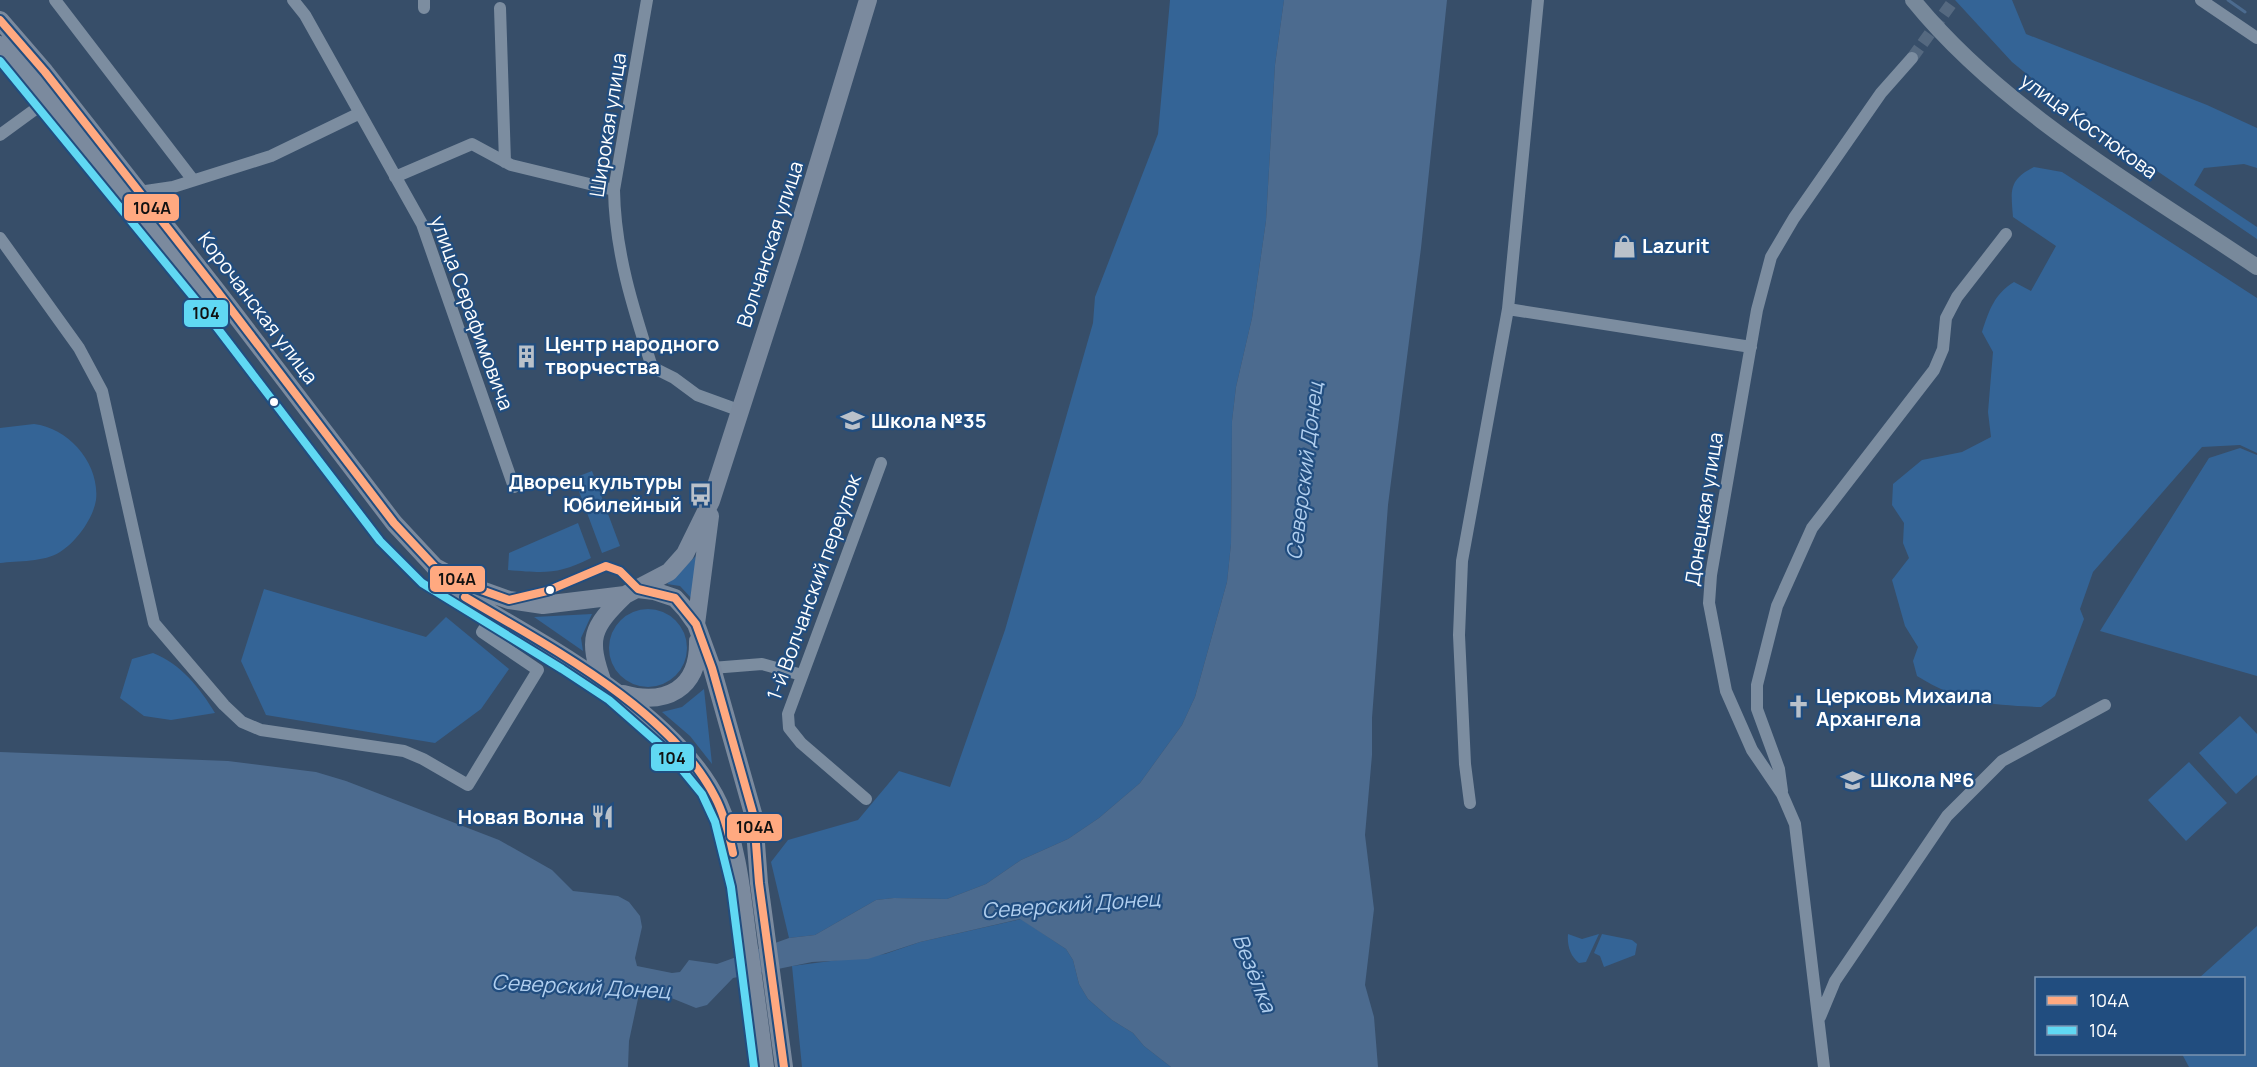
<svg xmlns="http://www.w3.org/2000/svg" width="2257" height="1067" font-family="Manrope,sans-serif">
	<rect width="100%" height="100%" fill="#374e69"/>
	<path fill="#346496" d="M1170,0H1284L1275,65L1266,221L1252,318L1236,387L1232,421L1231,544L1227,582L1195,697L1182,725L1140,783L1099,818L1068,839L1021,860L986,884L947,899L894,898L876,900L815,935L789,938L771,862L788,840L858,820L899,771L950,787L1005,630L1093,323L1095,297L1158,134Z
		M1955,0H2012L2026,34L2207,105L2257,128V168L2244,164L2204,168L2194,185L2257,227V239L2088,124L2012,62Z
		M2034,167L2062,172L2257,298V453L2240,445L2202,447L2093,572L2080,609L2084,619L2055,696L2041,707C1990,705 1961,703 1917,676L1913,661L1918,647L1905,626L1892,580L1909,558L1903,543L1904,523L1892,505L1893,484L1922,460L1962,452L1991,437L1988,412L1993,352L1982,332C1989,311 1994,294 2014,282L2031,291L2056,246L2013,217C2011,191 2008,180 2034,167Z
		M34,424C69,428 100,464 96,500C93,519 76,542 60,552C45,562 17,561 0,563V428Z
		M2240,448L2257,455V676L2100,631L2209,458Z
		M592,471L620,546L602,553L574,478Z
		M578,523L591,558C557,575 545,573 508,570L509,553Z
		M696,556L692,599L680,586L667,584Z
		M264,589L426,637L446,617L509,669L481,709L435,743L266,715L241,661Z
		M609 648a39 39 0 1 1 78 0a39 39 0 1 1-78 0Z
		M592,614L581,638L583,651L534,617Z
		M153,653C181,664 200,688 215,713L171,720L144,716L120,698L132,659Z
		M704,689L712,764L690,736L662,712L682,707Z
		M2240,716L2257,734V775L2236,794L2199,753Z
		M2189,762L2227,803L2186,841L2148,800Z
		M1021,919L1066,949L1073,960L1079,984L1088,999L1112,1020L1133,1033L1144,1046L1171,1067H802L792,966L885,954L920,942Z
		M2257,926V1067H2189L2182,1054H2244V978H2199Z
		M1568,934L1582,939L1599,934L1586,962L1579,963C1570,956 1567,945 1568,934Z
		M1602,934L1632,940L1637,944L1635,955L1604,967L1600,956L1594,953Z"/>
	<path fill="#4c6b8f" d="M1284,0H1447L1421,248L1388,505L1372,718V755L1365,835L1374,909L1365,985L1374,1017L1378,1067H1171L1144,1046L1133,1033L1112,1020L1088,999L1079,984L1073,960L1066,949L1020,919L920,942L868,959L812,962L733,978L707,1005L696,1008L664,995L649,992L639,994L629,1041L628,1067H0V752L228,761L316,772L346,781L499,840L552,870L573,891L618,896L629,902L640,916L642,927L635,958L637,966L672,973L680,972L689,960L717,964L789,938L815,935L876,900L894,898L947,899L986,884L1021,860L1068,839L1099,818L1140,783L1182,725L1195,697L1227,582L1231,544L1232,421L1236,387L1252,318L1266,221L1275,65Z"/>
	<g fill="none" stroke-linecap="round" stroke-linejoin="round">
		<path stroke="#4c6b8f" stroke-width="3" d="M2228,0L2245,12"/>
		<path stroke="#556980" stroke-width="12" stroke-dasharray="12 6" stroke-linecap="butt" d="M1912,58L1954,0"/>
		<path stroke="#7c8da0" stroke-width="12" d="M55,0L193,180
			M293,0L305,15L422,224L514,487
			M424,0V8
			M647,0L614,190C615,252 633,308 652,367L674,378L697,395L741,411
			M1538,0L1508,309L1751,347
			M2201,0L2257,38
			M500,8L505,162
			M0,135L52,97
			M395,177L472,144L511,165L614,190
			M139,192L173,187L271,156L360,113
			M0,238L79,348L102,391L154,623L224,705L242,722L261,730L404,751L423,759L468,785L538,670L482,632L493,615
			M712,668L762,664L802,675
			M1782,791L1779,769L1757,709V685L1777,606L1812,528L1934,370L1943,349L1946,318L1957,297L2006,234
			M866,799L801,743L789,728L788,714L881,463
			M1470,803L1465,764L1459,635L1462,561L1508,309
			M1820,1017L1835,981L1947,816L2002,761L2105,705
			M1824,1067L1795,824L1782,794L1752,750L1726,691L1709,603L1711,575L1757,310L1771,257L1794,218L1881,93L1912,58"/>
		<path stroke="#78899b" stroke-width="16" d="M1913,0C2002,110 2140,188 2257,267"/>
		<path stroke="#7b8a9e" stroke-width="18" d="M0,20L45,72L217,291L394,523L435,567L470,586L509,600L543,605L625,595L669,572L685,554L711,501L793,247L868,0
			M0,45L48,100L217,312
			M445,586C531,637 676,711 719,804C738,846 742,896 748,941C754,983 760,1025 765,1067
			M638,589L654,591L675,598L686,610L696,624L712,668L754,817L759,883L784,1067
			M696,624L710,516
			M603,683C587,638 591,628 625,595
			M623,694C666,706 699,689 698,641"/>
		<defs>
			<path id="bus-1" d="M0,20L45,72L217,291L394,523L435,567L470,586L509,600L547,591L606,566L620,571L638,589L675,598L696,624L712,668L754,817L759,883L784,1067
				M465,597C547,646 670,709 715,797C724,814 729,834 733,853"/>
			<path id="bus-2" d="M0,61L199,304L380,541L422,583L562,669L609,700L666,750L702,794L715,822L731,887L754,1067"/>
		</defs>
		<use href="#bus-1" stroke="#214d7f" stroke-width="12"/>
		<use href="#bus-2" stroke="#214d7f" stroke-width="12"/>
		<use href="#bus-1" stroke="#ffa980" stroke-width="8"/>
		<use href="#bus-2" stroke="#60d8f3" stroke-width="8"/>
	</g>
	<defs>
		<symbol id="shop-bare" viewBox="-9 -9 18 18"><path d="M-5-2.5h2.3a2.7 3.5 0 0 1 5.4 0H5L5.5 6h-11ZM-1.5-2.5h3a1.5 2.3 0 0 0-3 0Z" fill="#b9c1ca" stroke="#214d7f" stroke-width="2.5" paint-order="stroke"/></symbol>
		<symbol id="building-bare" viewBox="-9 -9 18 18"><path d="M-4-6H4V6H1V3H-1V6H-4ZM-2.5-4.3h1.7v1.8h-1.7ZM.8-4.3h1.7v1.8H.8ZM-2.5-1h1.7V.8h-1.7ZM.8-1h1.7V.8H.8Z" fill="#b9c1ca" stroke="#214d7f" stroke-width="2.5" paint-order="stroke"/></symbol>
		<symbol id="school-bare" viewBox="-9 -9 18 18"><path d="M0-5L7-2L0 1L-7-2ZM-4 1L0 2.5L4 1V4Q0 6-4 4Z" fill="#b9c1ca" stroke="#214d7f" stroke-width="2.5" paint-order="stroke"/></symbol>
		<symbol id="bus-bare" viewBox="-9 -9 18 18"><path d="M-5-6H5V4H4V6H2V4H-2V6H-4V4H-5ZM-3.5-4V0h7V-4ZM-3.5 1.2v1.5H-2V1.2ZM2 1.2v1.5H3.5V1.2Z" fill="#b9c1ca" stroke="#214d7f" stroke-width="2.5" paint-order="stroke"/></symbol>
		<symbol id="church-bare" viewBox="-9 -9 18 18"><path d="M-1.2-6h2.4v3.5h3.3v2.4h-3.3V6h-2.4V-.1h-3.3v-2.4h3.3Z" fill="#b9c1ca" stroke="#214d7f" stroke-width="2.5" paint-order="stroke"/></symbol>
		<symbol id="restaurant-bare" viewBox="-9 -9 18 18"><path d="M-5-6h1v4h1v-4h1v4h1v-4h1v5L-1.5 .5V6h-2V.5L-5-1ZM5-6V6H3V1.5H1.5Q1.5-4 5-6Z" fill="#b9c1ca" stroke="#214d7f" stroke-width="2.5" paint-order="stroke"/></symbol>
	</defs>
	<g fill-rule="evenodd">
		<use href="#shop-bare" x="1608" y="230" width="33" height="33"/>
		<use href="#building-bare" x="510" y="340" width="33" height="33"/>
		<use href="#school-bare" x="836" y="404" width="33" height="33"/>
		<use href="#bus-bare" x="684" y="478" width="33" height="33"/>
		<use href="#church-bare" x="1782" y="690" width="33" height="33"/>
		<use href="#school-bare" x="1836" y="764" width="33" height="33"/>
		<use href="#restaurant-bare" x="586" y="800" width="33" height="33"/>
	</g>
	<g fill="#fff" stroke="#214d7f" stroke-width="2">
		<circle cx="274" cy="402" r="5"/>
		<circle cx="550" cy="590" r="5"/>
	</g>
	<g text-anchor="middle" stroke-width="4.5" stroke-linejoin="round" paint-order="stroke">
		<g font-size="20" fill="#fff" stroke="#214d7f">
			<text transform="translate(608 125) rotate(-81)" y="7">Широкая улица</text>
			<text transform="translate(2089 126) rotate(36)" y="7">улица Костюкова</text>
			<text transform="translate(770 244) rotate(-72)" y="7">Волчанская улица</text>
			<text transform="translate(258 308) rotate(53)" y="7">Корочанская улица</text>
			<text transform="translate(472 313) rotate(70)" y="7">улица Серафимовича</text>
			<text transform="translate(1704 509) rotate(-81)" y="7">Донецкая улица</text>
			<text transform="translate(814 587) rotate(-70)" y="7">1-й Волчанский переулок</text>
		</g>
		<g font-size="20" font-weight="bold" fill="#fff" stroke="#214d7f" text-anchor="start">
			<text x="1642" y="253">Lazurit</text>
			<text x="545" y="351">Центр народного<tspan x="545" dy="23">творчества</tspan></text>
			<text x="871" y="428">Школа №35</text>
			<text x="682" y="489" text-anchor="end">Дворец культуры<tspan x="682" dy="23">Юбилейный</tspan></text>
			<text x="1816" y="703">Церковь Михаила<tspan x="1816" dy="23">Архангела</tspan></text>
			<text x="1870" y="787">Школа №6</text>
			<text x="584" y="824" text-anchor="end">Новая Волна</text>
		</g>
		<g font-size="21" font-style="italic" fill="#b1cfef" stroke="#214d7f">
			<text transform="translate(1305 471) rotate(-83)" y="7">Северский Донец</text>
			<text transform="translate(1071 905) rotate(-4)" y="7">Северский Донец</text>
			<text transform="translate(1254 973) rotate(68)" y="7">Везёлка</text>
			<text transform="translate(581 987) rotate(3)" y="7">Северский Донец</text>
		</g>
	</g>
	<g stroke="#214d7f" stroke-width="2">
		<rect x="123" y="193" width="57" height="29" rx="6" fill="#ffa980"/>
		<rect x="183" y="299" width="46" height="29" rx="6" fill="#60d8f3"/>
		<rect x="429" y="565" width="57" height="28" rx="6" fill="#ffa980"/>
		<rect x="650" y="743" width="45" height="29" rx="6" fill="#60d8f3"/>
		<rect x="726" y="813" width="57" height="29" rx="6" fill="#ffa980"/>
	</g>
	<g font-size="16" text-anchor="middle" font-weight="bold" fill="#111">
		<text x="152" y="214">104А</text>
		<text x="206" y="319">104</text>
		<text x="457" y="585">104А</text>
		<text x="672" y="764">104</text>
		<text x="755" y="833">104А</text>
	</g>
	<rect x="2035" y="977" width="210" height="78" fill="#214d7f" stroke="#7a94b2" stroke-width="1.5"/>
	<rect x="2047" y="996" width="30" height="9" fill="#ffa980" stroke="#7a94b2" stroke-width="1.5"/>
	<text x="2089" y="1007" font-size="18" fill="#ffffff">104А</text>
	<rect x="2047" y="1026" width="30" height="9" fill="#60d8f3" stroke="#7a94b2" stroke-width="1.5"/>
	<text x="2089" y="1037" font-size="18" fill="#ffffff">104</text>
</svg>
